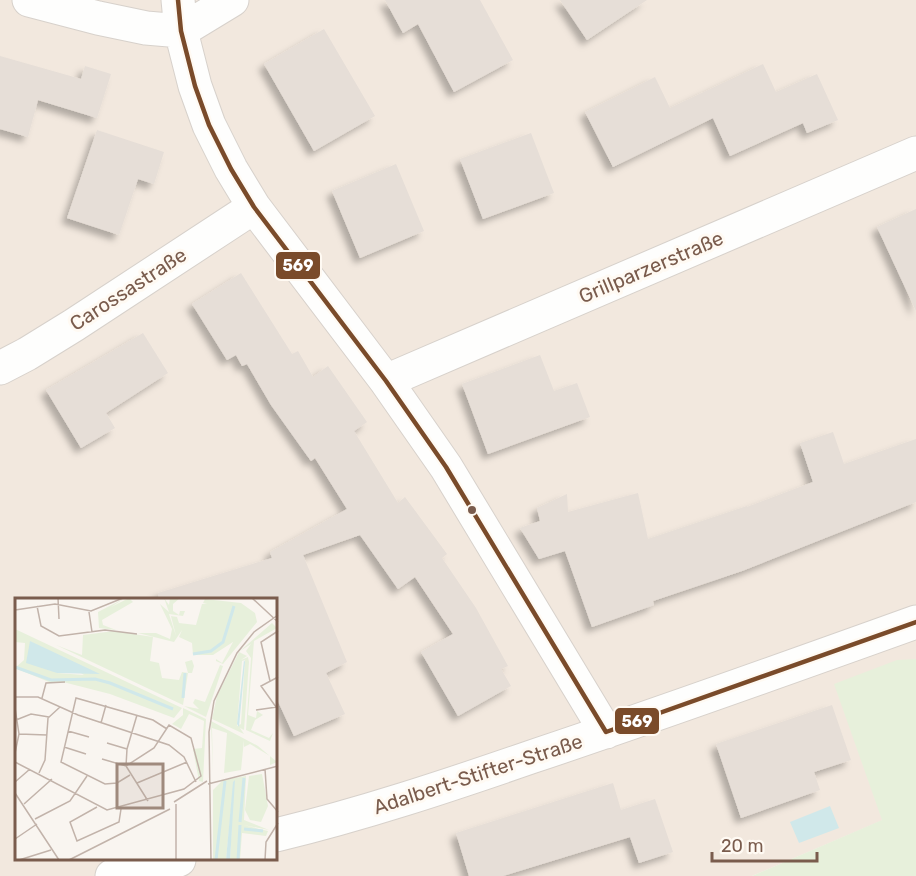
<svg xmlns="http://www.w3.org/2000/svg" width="916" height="876" font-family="Rubik,sans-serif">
	<defs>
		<filter id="shadow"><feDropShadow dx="-5.5" dy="5.5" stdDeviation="3" flood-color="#0004"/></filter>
	</defs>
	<rect width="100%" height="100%" fill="#f9f5f0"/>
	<path fill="#f2e8de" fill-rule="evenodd" d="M0,0H916V659L835,684L883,820L752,876H0ZM16,600H276V860H16Z"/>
	<path fill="#e7f0db" d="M916,659V876H752L882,820L834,684L897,660Z"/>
	<path fill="#d0e8ea" d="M830,806L839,828L799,843L790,822Z"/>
	<path fill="#e6ded7" filter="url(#shadow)" d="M385,0H480L513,60L454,92L418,24L403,33Z
		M560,0H647L587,40Z
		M324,29L375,116L314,151L264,64Z
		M0,56L81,79L85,66L111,74L97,118L38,100L28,137L0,129Z
		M763,64L776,92L817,74L838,120L807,133L803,123L730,156L713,118L613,167L585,112L655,77L670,108Z
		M97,130L164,152L154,184L138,179L119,235L67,218Z
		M531,133L554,193L483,219L460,159Z
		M396,164L424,231L360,258L332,191Z
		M916,209V311L877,227Z
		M241,273L292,354L298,351L313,377L328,366L367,422L354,431L398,503L405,497L447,554L442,558L476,608L508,666L501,669L511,686L458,716L421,652L453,634L415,577L398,589L360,535L303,555L347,662L326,673L345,714L294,736L276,697V600H159L158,593L272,558L270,552L347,509L315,458L311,461L271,405L247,364L242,366L236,355L227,360L192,304Z
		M143,333L168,373L106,413L115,428L81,448L46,390Z
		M540,355L554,391L577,383L590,417L488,454L462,384Z
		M833,432L844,464L916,439V502L742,571L653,601L654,605L592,627L565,551L539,559L520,528L540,521L537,508L567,494L568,512L638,493L648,539L747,506V507L813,482L800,443Z
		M832,705L851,760L814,772L820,790L741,818L716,744Z
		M613,783L621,810L655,799L673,852L639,863L630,837L503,876H469L456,833Z"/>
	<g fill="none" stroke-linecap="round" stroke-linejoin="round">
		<defs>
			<path id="minor" d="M29,0L98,18L146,28L181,31L232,0
				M178,0L181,31L195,86L209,125L231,169L254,207L386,381L446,467L606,732
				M0,368L27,354L74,325L254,207
				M386,381L916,153
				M276,835C363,814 447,786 531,757C660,714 788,668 916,622
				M112,876L179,860"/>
		</defs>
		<use href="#minor" stroke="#d7d1cb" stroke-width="35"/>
		<use href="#minor" stroke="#fefefd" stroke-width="33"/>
		<defs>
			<path id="bus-1" d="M178,0L181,31L195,86L209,125L231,169L254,207L386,381L446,467L606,732L916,622"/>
		</defs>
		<use href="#bus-1" stroke="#fffaf3" stroke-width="9"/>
		<use href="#bus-1" stroke="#7a4b2a" stroke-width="4.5"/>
	</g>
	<circle fill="#7a5c4d" stroke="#fffaf3" stroke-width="2" cx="472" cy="510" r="5"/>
	<g text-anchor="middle" stroke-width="6" stroke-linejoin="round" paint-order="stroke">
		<g font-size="20" fill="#7a5c4d" stroke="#fffaf3">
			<text transform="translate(651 267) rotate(-23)" y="7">Grillparzerstraße</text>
			<text transform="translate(128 289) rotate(-33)" y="7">Carossastraße</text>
			<text transform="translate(478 774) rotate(-18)" y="7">Adalbert-Stifter-Straße</text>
		</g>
	</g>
	<g transform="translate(15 598)">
		<rect width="262" height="262" fill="#f9f5f0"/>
		<path d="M110,0L96,9L114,0L118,4L87,22L88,27L101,32L84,30L83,14ZM149,0L154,7L155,0H165L158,6V13L164,17L165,13H170L168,18L154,16L161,38L156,18L162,19L164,25L181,27L187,6H192L188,5L190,1L226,5L240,15L242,24L208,66L201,63V61L207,65L218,44L198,57H178L177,45L164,39L167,32L159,44L123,35H141L155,41L157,31L145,6L154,14ZM257,25L262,30L239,43L233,117L241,120L242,113L248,117L240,122L236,132L254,140L258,135L255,143L231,132L236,60L231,53L236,46L225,53ZM0,31L167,110L159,120L95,96L48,84H34L0,70L9,62L10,45L0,44ZM15,43L69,77L42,75ZM99,33L138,39L135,63L144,65L147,80L164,82L167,74L173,75L170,64L177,62L179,68L177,75H173L168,107L41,47L67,57L68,37ZM224,54L232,58L226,62L233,59L234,64L229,132L225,130L229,136L197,121L202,98ZM230,62L226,126L222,128L227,63ZM205,67L208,68L191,119L169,108L184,111L178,105L180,101L190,104ZM168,110L191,121L188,184L184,183L178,151L187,150L189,123L174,116L166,131L161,128L157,126L168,117ZM196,123L243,148L262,164L255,167V158L235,146L229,149V142L226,172L209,175L212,135L197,130L198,176ZM247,176L253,208L246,224L235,222L230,212L234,178ZM231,178L229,222L254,232L228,227L253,233L251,238L227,235L225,262H215L219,182L211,262H198V192L208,182Z" fill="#e7f0db" fill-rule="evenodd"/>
		<path d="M15,43L85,76L42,75L11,65ZM229,62L230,64L224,129L222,126ZM220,182L215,262H211L218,184Z" fill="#d0e8ea"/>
		<path fill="none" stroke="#d0e8ea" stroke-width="3" d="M178,56L196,53L208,44L219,8M0,69L36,82L80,81L95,85L158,111M168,100L170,75M225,224L229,180M229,231L248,233M201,262L210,183M223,262L225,227"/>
		<path fill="none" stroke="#c2b3aa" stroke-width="1.5" d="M43,0L44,21M237,0L263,24M22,8L26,28L44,38L90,32L122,36M0,12L40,6L76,13L108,0M74,14L77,34M255,83L246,44L263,33M0,99H23L63,117L154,147L169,159L181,184M27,100L31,85L50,84M261,109L246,88L263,79M0,110L4,136L0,155M241,112L262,109M122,117L112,151L111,168L133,203M1,122L16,116L34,119M86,125L91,107M53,133L74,139M4,136L32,137M92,145L112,151M49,149L71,156M0,164L92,212L169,191L186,178L176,140L154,127L139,150L111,168L87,161M250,171L252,201L263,214M24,175L30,162L33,120L45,109M115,177L102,185L90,186L46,164L61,100L138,122L152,131M0,184L15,171M122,185L172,164M193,186L263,168M0,195L44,262M159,204L192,183M9,206L37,181M161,206V262M82,209L55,224L62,243L104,224L106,211M20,221L55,203L72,178M0,241L22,226M4,262L36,252M54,262L155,211M196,262L194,134L199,103L222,55L239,34L263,17M250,262L251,244L263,225"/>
		<path fill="#9f8a7d" fill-opacity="0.15" stroke="#9f8a7d" stroke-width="3" d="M102,166H148V210H102Z"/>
		<rect width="262" height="262" fill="none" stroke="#7a5c4d" stroke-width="3"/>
	</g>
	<g stroke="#fffaf3" stroke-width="2">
		<rect x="275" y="251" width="46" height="29" rx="6" fill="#7a4b2a"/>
		<rect x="614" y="707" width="46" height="28" rx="6" fill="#7a4b2a"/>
	</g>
	<g font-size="16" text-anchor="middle" font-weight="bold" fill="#fff">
		<text x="298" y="271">569</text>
		<text x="637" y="727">569</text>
	</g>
	<path d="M712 852v9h105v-9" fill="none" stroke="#7a5c4d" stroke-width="3"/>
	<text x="721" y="852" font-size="18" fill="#7a5c4d" stroke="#fffaf3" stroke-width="4.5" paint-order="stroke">20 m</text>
</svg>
